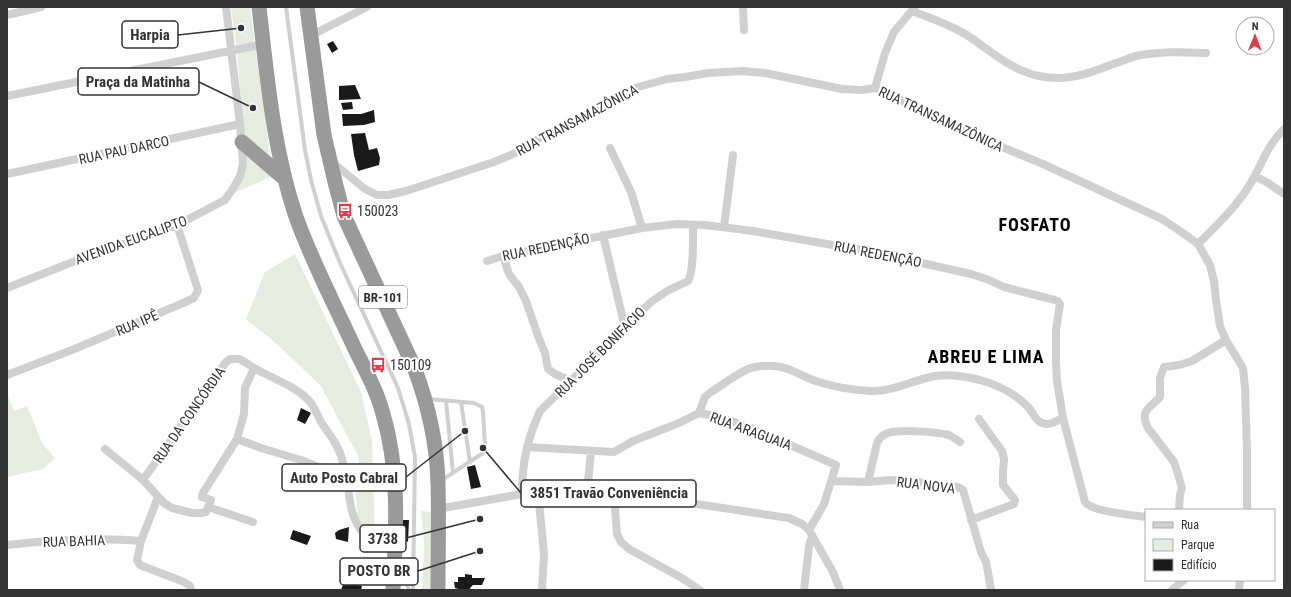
<svg xmlns="http://www.w3.org/2000/svg" width="1291" height="597" font-family="'Roboto Condensed',sans-serif">
	<rect width="100%" height="100%" fill="#fff"/>
	<path fill="#e6ecdf" d="M231,7H250L273,176L234,193L246,164L237,51Z
		M295,254L361,392L372,441L375,539L359,534L356,494L359,458L321,386L277,344L246,319L265,272Z
		M7,394L14,411L27,406L42,443L55,458L43,469L7,477Z
		M421,511L431,512L433,590H422L424,544Z"/>
	<path fill="#1a1a1a" d="M333,41L338,49L332,53L327,44Z
		M355,85L361,99L339,100V86Z
		M352,102L353,109L343,110L341,103Z
		M374,110L375,122L364,125L343,126L342,114H361Z
		M365,133L369,150L377,148L380,158L379,165L358,171L354,155L351,134Z
		M301,408L311,413L305,424L297,420Z
		M475,465L481,487L471,489L467,467Z
		M402,520H409L408,542L401,538Z
		M349,527L348,542L336,539L335,533L339,530Z
		M293,530L311,536L307,545L290,539Z
		M465,574L472,575V578H485L482,585H473L470,588V590H458V589L455,588L454,582H458V577H465Z
		M344,582L362,586L361,590H341Z"/>
	<g fill="none" stroke-linecap="round" stroke-linejoin="round">
		<path stroke="#d0d0d0" stroke-width="4" d="M286,7L305,150L311,180L321,216L340,263L398,388L409,424L415,457L413,590
			M428,399L474,403L482,407L483,412L485,446L483,453L442,480
			M446,401L453,473
			M461,402L470,462
			M400,566L409,590"/>
		<path stroke="#d0d0d0" stroke-width="8" d="M743,7L744,30
			M912,11C930,18 948,24 965,34C989,49 1010,70 1039,76C1066,82 1088,74 1113,64C1121,62 1128,58 1136,56C1160,51 1182,52 1206,53
			M7,15L41,7
			M310,36L367,7
			M875,88L885,53L894,32L914,8
			M7,96L264,44
			M610,148L631,192L642,228
			M332,162L365,189L377,195H388L406,191L494,162L513,154L538,139L609,103L624,94L638,87L667,79L685,77L708,73L743,71L765,73L842,89L862,90L875,88L891,94L909,105L968,133L1043,164L1162,219L1183,233L1198,244L1210,265L1214,281L1216,300L1220,326L1226,340L1243,368L1245,388L1247,451V510
			M7,174L240,124
			M1255,176L1268,183L1284,194
			M724,227L733,155
			M603,235L625,328
			M1198,244C1215,227 1234,209 1247,189C1261,168 1265,148 1284,129
			M503,256L509,274L519,287L526,301L538,336L545,353L548,369L555,374L571,381
			M487,261L503,256L642,228L677,224L705,225L753,231L873,252L971,274L989,280L1004,287L1055,300L1058,301L1060,304L1056,330V362L1057,381L1063,418L1085,502C1092,512 1133,515 1146,517
			M7,288L70,263L177,225L225,200L234,187L240,176L243,164L240,124L226,7
			M7,375L72,350L183,303L194,298L198,290L177,225
			M699,413L705,397L711,392C721,386 744,368 755,367C766,365 778,365 788,369C799,373 808,379 819,382C835,387 853,390 870,391C892,392 913,380 935,376C951,374 964,376 980,380C998,385 1016,394 1029,408C1033,413 1035,419 1040,422C1048,427 1056,421 1063,418
			M237,439L261,448L301,460L346,478
			M527,447L614,452L633,441L679,423L699,413L720,417L751,428L836,465L824,504L809,530
			M105,449L143,480L164,503L172,508L192,513H201L206,512L208,507L253,522
			M143,480L226,362L230,359H239C244,361 249,365 254,368C273,379 297,386 311,403C315,409 318,416 321,422C329,434 338,444 342,459C355,504 341,532 395,552
			M832,481L868,482L890,480L910,481L958,487L963,490L981,552L986,562L988,572L991,590
			M868,482L877,443C879,438 883,435 888,433C900,429 937,432 949,435C953,437 956,439 960,442
			M538,492L544,554L542,590
			M587,493L591,451
			M522,494C522,463 527,440 540,411L651,302L667,291L688,281C694,272 693,238 693,225
			M614,495L617,534L621,542L629,549L680,577L700,590
			M158,497L141,541L137,560L140,565L184,582L190,586L191,590
			M208,507L211,500L202,497L203,493L237,439L244,414L245,388L254,368
			M438,509L522,494L549,491L663,499L789,518L802,524L809,530L833,572L840,590
			M1179,510L1180,495L1182,488L1178,474L1174,462L1148,428C1139,410 1150,408 1160,397V378L1164,367L1179,365L1192,361L1226,340
			M971,520L1014,504L1015,500L1003,485V472L1004,459L1002,451L979,419
			M7,545C51,540 96,537 141,541
			M804,590L809,546L812,536
			M1172,590L1184,580
			M1239,590L1240,580"/>
		<path stroke="#9a9a9a" stroke-width="15" d="M259,7C267,76 273,147 295,214C311,260 334,303 354,347C365,369 377,391 383,414C400,471 396,531 393,590
			M307,7L324,135L336,186L344,216L414,367C428,404 437,443 438,483C439,519 438,554 438,590
			M242,142L285,179"/>
	</g>
	<defs>
		<symbol id="bus-bare" viewBox="-9 -9 18 18"><path d="M-5-6H5V4H4V6H2V4H-2V6H-4V4H-5ZM-3.5-4V0h7V-4ZM-3.5 1.2v1.5H-2V1.2ZM2 1.2v1.5H3.5V1.2Z" fill="#e63946" stroke="#fff" stroke-width="2.5" paint-order="stroke"/></symbol>
	</defs>
	<g fill-rule="evenodd">
		<use href="#bus-bare" x="334" y="200" width="22" height="22"/>
		<use href="#bus-bare" x="367" y="354" width="22" height="22"/>
	</g>
	<g text-anchor="middle" stroke-width="4" stroke-linejoin="round" paint-order="stroke">
		<rect fill="#fff" stroke="#707070" stroke-width="1" x="359" y="286" width="48" height="22" rx="3"/>
		<g font-size="13" font-weight="bold" fill="#333">
			<text x="383" y="302">BR-101</text>
		</g>
		<g font-size="14" fill="#333" stroke="#fff">
			<text transform="translate(941 119) rotate(25)" y="5">RUA TRANSAMAZÔNICA</text>
			<text transform="translate(577 120) rotate(-28)" y="5">RUA TRANSAMAZÔNICA</text>
			<text transform="translate(124 150) rotate(-12)" y="5">RUA PAU DARCO</text>
			<text transform="translate(131 240) rotate(-20)" y="5">AVENIDA EUCALIPTO</text>
			<text transform="translate(546 247) rotate(-12)" y="5">RUA REDENÇÃO</text>
			<text transform="translate(878 254) rotate(11)" y="5">RUA REDENÇÃO</text>
			<text transform="translate(137 323) rotate(-23)" y="5">RUA IPÊ</text>
			<text transform="translate(600 352) rotate(-45)" y="5">RUA JOSÉ BONIFACIO</text>
			<text transform="translate(189 415) rotate(-55)" y="5">RUA DA CONCÓRDIA</text>
			<text transform="translate(751 431) rotate(20)" y="5">RUA ARAGUAIA</text>
			<text transform="translate(926 485) rotate(7)" y="5">RUA NOVA</text>
			<text transform="translate(74 541) rotate(-2)" y="5">RUA BAHIA</text>
		</g>
		<g font-size="14" fill="#333" stroke="#fff" text-anchor="start">
			<text x="357" y="216">150023</text>
			<text x="390" y="370">150109</text>
		</g>
		<g font-size="18" font-weight="bold" letter-spacing="1" fill="#000" stroke="#fff">
			<text x="1035" y="231">FOSFATO</text>
			<text x="986" y="363">ABREU E LIMA</text>
		</g>
	</g>
	<path fill="none" stroke="#333" stroke-width="1.5" d="M241 28L178 35M253 108L199 82M465 431L406 477M483 448L521 493M480 519L406 538M480 551L418 571"/>
	<g fill="#333" stroke="#fff" stroke-width="1.5">
		<circle cx="241" cy="28" r="4"/>
		<circle cx="253" cy="108" r="4"/>
		<circle cx="465" cy="431" r="4"/>
		<circle cx="483" cy="448" r="4"/>
		<circle cx="480" cy="519" r="4"/>
		<circle cx="480" cy="551" r="4"/>
	</g>
	<g fill="#fff" stroke="#333" stroke-width="1.5">
		<rect x="122" y="21" width="56" height="27" rx="4"/>
		<rect x="78" y="68" width="121" height="27" rx="4"/>
		<rect x="282" y="464" width="124" height="27" rx="4"/>
		<rect x="521" y="480" width="175" height="27" rx="4"/>
		<rect x="360" y="525" width="46" height="27" rx="4"/>
		<rect x="340" y="558" width="78" height="27" rx="4"/>
	</g>
	<g font-size="15" text-anchor="middle" font-weight="bold" fill="#333">
		<text x="150" y="40">Harpia</text>
		<text x="138" y="87">Praça da Matinha</text>
		<text x="344" y="483">Auto Posto Cabral</text>
		<text x="609" y="498">3851 Travão Conveniência</text>
		<text x="383" y="544">3738</text>
		<text x="379" y="576">POSTO BR</text>
	</g>
	<rect width="1291" height="597" fill="none" stroke="#333333" stroke-width="16"/>
	<rect x="1145" y="509" width="130" height="72" fill="#ffffff" stroke="#adadad"/>
	<rect x="1153" y="522" width="20" height="6" fill="#d0d0d0" stroke="#adadad"/>
	<text x="1181" y="529" font-size="12" fill="#333333">Rua</text>
	<rect x="1153" y="539" width="20" height="12" fill="#e6ecdf" stroke="#adadad"/>
	<text x="1181" y="549" font-size="12" fill="#333333">Parque</text>
	<rect x="1153" y="559" width="20" height="12" fill="#1a1a1a" stroke="#adadad"/>
	<text x="1181" y="569" font-size="12" fill="#333333">Edifício</text>
	<g transform="translate(1255 36) rotate(1)"><circle r="19" fill="#ffffff" stroke="#adadad"/>
	<path d="M0-3L7 15L0 10L-7 15Z" fill="#e63946"/>
	<text y="-6" font-size="11" font-weight="bold" text-anchor="middle" fill="#333333">N</text>
	</g>
</svg>
